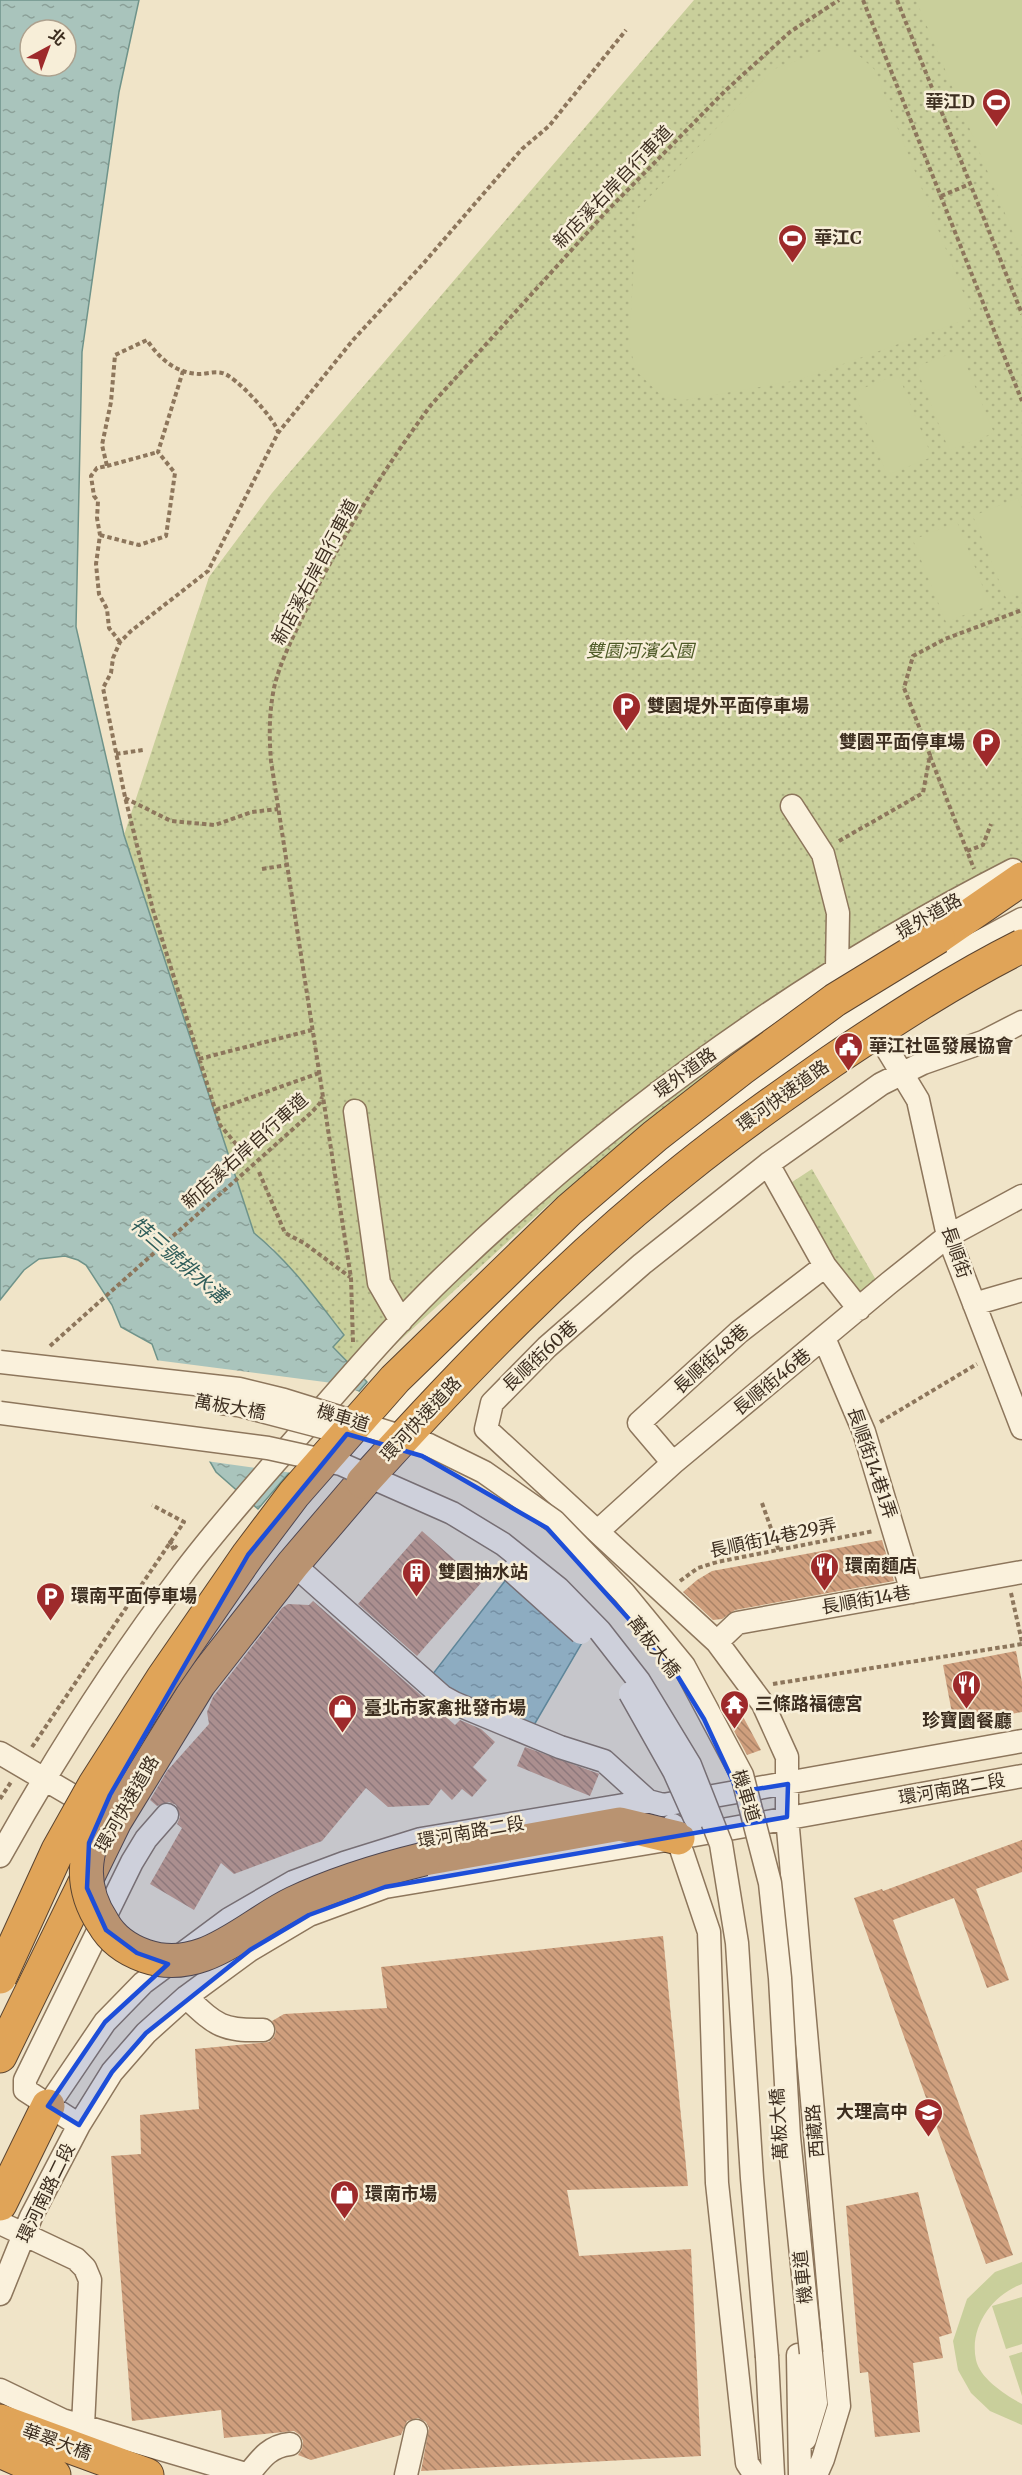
<svg xmlns="http://www.w3.org/2000/svg" width="1022" height="2475" font-family="Merriweather,'Noto Sans TC',serif">
	<defs>
		<pattern id="park-dots" width="8" height="8" patternUnits="userSpaceOnUse" patternTransform="scale(1.5)"><rect width="8" height="8" fill="#c9cf9b"/><path d="M2 2h.1M6 6h.1" fill="none" stroke="#aeb285" stroke-width="1.8" stroke-linecap="round"/></pattern>
		<pattern id="water-ripples" width="26" height="14" patternUnits="userSpaceOnUse" patternTransform="scale(1.5)"><rect width="26" height="14" fill="#a9c4bc"/><path d="M2 4q2-2 4 0t4 0M15 11q2-2 4 0t4 0" fill="none" stroke="#8ba098"/></pattern>
		<pattern id="building-back-hatch" width="6" height="6" patternUnits="userSpaceOnUse" patternTransform="scale(1.5)"><rect width="6" height="6" fill="#cf9f7d"/><path d="M-1 5l2 2M0 0l6 6M5-1l2 2" fill="none" stroke="#a98266"/></pattern>
	</defs>
	<rect width="100%" height="100%" fill="#f0e4c8"/>
	<path fill="url(#park-dots)" d="M694,0H1022V872L918,921L549,1204L361,1376L333,1346L273,1248L254,1234L124,835L209,577L272,493Z
		M812,1169L876,1280L859,1292L852,1293L783,1188Z"/>
	<path fill="#c9cf9b" d="M916,0H1022V254Z
		M836,47L856,53L874,69L973,317L799,380L685,400L663,397L637,372L629,345L637,210L774,69C796,62 815,52 836,47Z
		M960,350L994,433L949,450L916,367Z
		M898,374L932,457L887,475L854,392Z
		M1018,498L1022,509V592L1006,598L973,516Z
		M957,522L990,605L946,622L913,540Z
		M1022,2262V2284C992,2295 969,2327 976,2360C980,2379 1007,2396 1022,2404V2425L990,2411L971,2393L958,2370L953,2341L967,2299L995,2272Z
		M1022,2297V2344L1006,2349L992,2306Z
		M1022,2352V2396L1009,2356Z"/>
	<path fill="url(#water-ripples)" stroke="#6f938a" stroke-width="1.5" fill-rule="evenodd" d="M0,0H139L119,92L82,352L76,627L124,835L254,1233C290,1262 316,1299 344,1335L333,1347L367,1382L258,1509L216,1472L169,1391L152,1344L121,1327L112,1305L86,1265L78,1260L65,1256L39,1259L24,1270L0,1300ZM30,30H66V66H30Z
		M515,1568L586,1636L534,1725L461,1698L432,1675Z"/>
	<path fill="#f0e4c8" d="M155,1360L340,1384L362,1393L293,1473L206,1461L167,1392Z"/>
	<path fill="url(#building-back-hatch)" d="M422,1531L481,1583L417,1656L358,1604Z
		M882,1540L894,1581L735,1610L722,1619L713,1620L683,1592L697,1580L712,1571Z
		M313,1601L455,1725L460,1720L481,1729L495,1742L473,1767L487,1780L472,1797L462,1789L452,1800L441,1789L429,1805L388,1807L366,1788L322,1841L234,1874L221,1863L194,1910L150,1884L182,1828L177,1824L180,1817L176,1805L169,1802L157,1806L150,1800L167,1771L209,1724L207,1712L213,1697L282,1608L288,1604L309,1605Z
		M1016,1651L1022,1682V1712L954,1724L943,1665Z
		M734,1700L761,1750L747,1755L720,1705Z
		M525,1747L597,1773L599,1774L590,1796L517,1766Z
		M1022,1840V1872L976,1889L1009,1980L987,1988L954,1898L893,1920L1013,2255L986,2264L854,1898L882,1889L883,1891Z
		M663,1936L688,2186L567,2190L579,2256L691,2249L701,2456L421,2471L429,2428L426,2422L418,2418L407,2421L401,2435L311,2460L298,2455L302,2449L303,2441L300,2435L294,2431L224,2438L221,2410L132,2421L111,2156L141,2154L140,2115L199,2109L195,2049L269,2042L274,2037L276,2031L272,2021L284,2014L387,2008L381,1967Z
		M918,2192L952,2333L939,2337L943,2358L913,2363L920,2432L875,2437L868,2372L860,2373L846,2206Z"/>
	<g fill="none" stroke-linecap="round" stroke-linejoin="round">
		<defs>
			<path id="minor" d="M792,806L823,854L838,913L837,968
				M869,1019L918,1100L948,1236L1022,1428
				M355,1111L379,1283L401,1321
				M768,1164L825,1266L859,1309
				M974,1304L1022,1290
				M824,1338L864,1432L912,1592
				M352,1459L408,1393L501,1299L649,1166L749,1089L864,1011L927,970L1022,919
				M673,1463L639,1423L739,1332L825,1266
				M598,1531L673,1463L889,1283L948,1236L1022,1196
				M293,1564L443,1697L454,1703L560,1747L604,1761L648,1801
				M717,1642L737,1623L1022,1572
				M0,1753L97,1810
				M673,1825L709,1932L717,2183L747,2463L755,2475
				M0,1856C55,1757 116,1662 184,1572C220,1524 261,1479 300,1434C349,1378 397,1321 451,1270C618,1110 807,975 1013,870
				M186,1997C216,2025 221,2031 263,2030
				M48,2106L105,2022L143,1983L229,1919L293,1882L344,1863L421,1839L648,1801L663,1805L1022,1741
				M79,2125L25,2090V2080L132,1862L146,1839L167,1815
				M0,2223L76,2259L85,2268L90,2280L83,2426
				M0,2294L31,2217L79,2125L112,2072L146,2033L186,1997L250,1950L309,1915L385,1887L678,1838L1022,1776
				M798,2355L800,2475
				M767,2357L773,2475
				M0,2390L62,2420L249,2475
				M805,2439L816,2403L811,2353
				M248,2475C260,2460 269,2446 290,2444
				M406,2475L416,2431
				M816,2475L823,2459L839,2406L787,1817V1757L763,1704L717,1642L486,1429L492,1403L547,1347L642,1264L768,1164L881,1084L923,1063L983,1042L1022,1022"/>
			<path id="highway" d="M938,937L1022,879
				M424,1859L620,1824L678,1838
				M0,2056L115,1821L199,1684L293,1564L363,1482
				M0,2204L48,2106
				M0,2421L147,2475
				M0,2451L54,2475"/>
		</defs>
		<use href="#minor" stroke="#8d765c" stroke-width="25"/>
		<use href="#highway" stroke="#5b4430" stroke-width="35"/>
		<path stroke="#8d765c" stroke-width="4" stroke-dasharray="4.5 3" stroke-linecap="butt" d="M863,0L1022,401
			M897,0L1022,314
			M941,196L970,184
			M107,466L158,452
			M100,535L139,545L166,536L175,473L158,452L183,371
			M120,642L109,628L107,609L99,594L96,564L100,535L97,518L98,501L94,496L91,476L97,468L107,466L102,445L111,402L115,355L147,340C159,358 175,373 199,374C206,374 215,371 222,373C235,375 276,420 278,432
			M116,754L143,750
			M930,756L974,869
			M125,798L171,821L215,825L252,812L278,809
			M839,841L923,793L930,755L904,688L913,656L945,639L1022,610
			M967,851L983,845L991,824
			M262,869L287,865
			M199,1059L312,1030
			M216,1110L319,1073
			M246,1156L220,1125L153,910L125,797L103,688L111,673L113,658L120,642L131,631L208,571L278,433L353,340L422,265L522,149L549,126L626,30
			M259,1172L285,1233L304,1243L350,1277
			M353,1342L351,1278L271,761C269,736 269,713 274,688C280,662 293,637 305,612C340,540 383,470 431,405L606,212L726,90L790,32L839,0
			M50,1346L312,1112L320,1103L322,1097
			M880,1422L977,1364
			M762,1503L779,1551
			M174,1550L170,1542L177,1548
			M680,1581L698,1568L717,1562L874,1531
			M1011,1593L1022,1642
			M773,1684L1022,1644
			M32,1747L184,1522L152,1505
			M0,1799L11,1782"/>
		<use href="#minor" stroke="#faf1dc" stroke-width="22"/>
		<use href="#highway" stroke="#e0a458" stroke-width="33"/>
		<defs>
			<path id="minor-bridge" d="M0,1362L239,1389L284,1400L429,1445L484,1472L554,1521L624,1593L684,1666L742,1775L770,1883L780,1978L789,2137L811,2353
				M221,1403L238,1405L334,1430
				M0,1413L268,1448L341,1464L452,1513L503,1544L558,1588L600,1631L639,1681L690,1765L721,1844L737,1943L752,2178L767,2357
				M512,1571L581,1633
				M630,1693L674,1771L695,1818"/>
			<path id="highway-bridge" d="M363,1482C463,1371 568,1262 685,1169C732,1131 782,1096 832,1061C893,1020 956,979 1022,946
				M108,1799C89,1843 73,1878 103,1923C112,1939 128,1950 145,1956C203,1976 246,1926 294,1903C336,1883 379,1870 424,1859
				M0,1977L58,1850L94,1786L163,1678L248,1555L294,1494L395,1379L569,1210L655,1136L741,1069L835,1000L938,937"/>
		</defs>
		<use href="#minor-bridge" stroke="#8d765c" stroke-width="25" stroke-linecap="butt"/>
		<use href="#highway-bridge" stroke="#5b4430" stroke-width="35" stroke-linecap="butt"/>
		<use href="#minor-bridge" stroke="#faf1dc" stroke-width="22"/>
		<use href="#highway-bridge" stroke="#e0a458" stroke-width="33"/>
	</g>
	<path fill="#1d4ed8" fill-opacity="0.2" stroke="#1d4ed8" stroke-width="4.5" stroke-linejoin="round" d="M347,1434L422,1456L547,1528L672,1667L704,1719L738,1792L788,1784L787,1817L385,1887L309,1915L250,1950L146,2033L112,2072L79,2125L48,2106L105,2022L168,1964L137,1953L106,1930L87,1888L89,1843L110,1795L248,1555Z"/>
	<defs>
		<symbol id="stadium-pin" viewBox="-11 -11 22 30"><path d="M0 17L-7.5 6A9.5 9.5 0 1 1 7.5 6Z" fill="#9e2a2b" stroke="#f7eed8"/><path d="M0-5a6.5 5 0 1 0 0 10a6.5 5 0 1 0 0-10ZM-3.5-1.8h7v3.6h-7Z" fill="#fff"/></symbol>
		<symbol id="parking-pin" viewBox="-11 -11 22 30"><path d="M0 17L-7.5 6A9.5 9.5 0 1 1 7.5 6Z" fill="#9e2a2b" stroke="#f7eed8"/><path d="M-3.5-5.5H1a3.5 3.5 0 0 1 0 7H-1V5.5H-3.5ZM-1-3.4V-.6H.8a1.4 1.4 0 0 0 0-2.8Z" fill="#fff"/></symbol>
		<symbol id="civic-pin" viewBox="-11 -11 22 30"><path d="M0 17L-7.5 6A9.5 9.5 0 1 1 7.5 6Z" fill="#9e2a2b" stroke="#f7eed8"/><path d="M-.6-6.5H3V-4.5H.6V-3L4-1V1h2V6H-6V1h2V-1L-.6-3ZM-1.2 2.5V6h2.4V2.5Z" fill="#fff"/></symbol>
		<symbol id="restaurant-pin" viewBox="-11 -11 22 30"><path d="M0 17L-7.5 6A9.5 9.5 0 1 1 7.5 6Z" fill="#9e2a2b" stroke="#f7eed8"/><path d="M-5-6h1v4h1v-4h1v4h1v-4h1v5L-1.5 .5V6h-2V.5L-5-1ZM5-6V6H3V1.5H1.5Q1.5-4 5-6Z" fill="#fff"/></symbol>
		<symbol id="building-pin" viewBox="-11 -11 22 30"><path d="M0 17L-7.5 6A9.5 9.5 0 1 1 7.5 6Z" fill="#9e2a2b" stroke="#f7eed8"/><path d="M-4-6H4V6H1V3H-1V6H-4ZM-2.5-4.3h1.7v1.8h-1.7ZM.8-4.3h1.7v1.8H.8ZM-2.5-1h1.7V.8h-1.7ZM.8-1h1.7V.8H.8Z" fill="#fff"/></symbol>
		<symbol id="temple-pin" viewBox="-11 -11 22 30"><path d="M0 17L-7.5 6A9.5 9.5 0 1 1 7.5 6Z" fill="#9e2a2b" stroke="#f7eed8"/><path d="M0-6L5-2H3V0L6.5 2.5H4V6H1.5V3h-3V6H-4V2.5H-6.5L-3 0V-2H-5Z" fill="#fff"/></symbol>
		<symbol id="shop-pin" viewBox="-11 -11 22 30"><path d="M0 17L-7.5 6A9.5 9.5 0 1 1 7.5 6Z" fill="#9e2a2b" stroke="#f7eed8"/><path d="M-5-2.5h2.3a2.7 3.5 0 0 1 5.4 0H5L5.5 6h-11ZM-1.5-2.5h3a1.5 2.3 0 0 0-3 0Z" fill="#fff"/></symbol>
		<symbol id="school-pin" viewBox="-11 -11 22 30"><path d="M0 17L-7.5 6A9.5 9.5 0 1 1 7.5 6Z" fill="#9e2a2b" stroke="#f7eed8"/><path d="M0-5L7-2L0 1L-7-2ZM-4 1L0 2.5L4 1V4Q0 6-4 4Z" fill="#fff"/></symbol>
	</defs>
	<g fill-rule="evenodd">
		<use href="#stadium-pin" x="980" y="86" width="33" height="45"/>
		<use href="#stadium-pin" x="776" y="222" width="33" height="45"/>
		<use href="#parking-pin" x="610" y="690" width="33" height="45"/>
		<use href="#parking-pin" x="970" y="726" width="33" height="45"/>
		<use href="#civic-pin" x="832" y="1030" width="33" height="45"/>
		<use href="#restaurant-pin" x="808" y="1550" width="33" height="45"/>
		<use href="#building-pin" x="400" y="1556" width="33" height="45"/>
		<use href="#parking-pin" x="34" y="1580" width="33" height="45"/>
		<use href="#restaurant-pin" x="950" y="1668" width="33" height="45"/>
		<use href="#temple-pin" x="718" y="1688" width="33" height="45"/>
		<use href="#shop-pin" x="326" y="1692" width="33" height="45"/>
		<use href="#school-pin" x="912" y="2096" width="33" height="45"/>
		<use href="#shop-pin" x="328" y="2178" width="33" height="45"/>
	</g>
	<g text-anchor="middle" stroke-width="5" stroke-linejoin="round" paint-order="stroke">
		<g font-size="18" font-weight="bold" fill="#3d2e20" stroke="#f7eed8" text-anchor="start">
			<text x="975" y="108" text-anchor="end">華江D</text>
			<text x="814" y="244">華江C</text>
			<text x="647" y="712">雙園堤外平面停車場</text>
			<text x="965" y="748" text-anchor="end">雙園平面停車場</text>
			<text x="869" y="1052">華江社區發展協會</text>
			<text x="845" y="1572">環南麵店</text>
			<text x="438" y="1578">雙園抽水站</text>
			<text x="71" y="1602">環南平面停車場</text>
			<text x="755" y="1710">三條路福德宮</text>
			<text x="364" y="1714">臺北市家禽批發市場</text>
			<text x="967" y="1727" text-anchor="middle">珍寶園餐廳</text>
			<text x="908" y="2118" text-anchor="end">大理高中</text>
			<text x="365" y="2200">環南市場</text>
		</g>
		<g font-size="18" fill="#3d2e20" stroke="#f7eed8">
			<text transform="translate(613 187) rotate(-46)" y="6">新店溪右岸自行車道</text>
			<text transform="translate(315 572) rotate(-62)" y="6">新店溪右岸自行車道</text>
			<text transform="translate(929 916) rotate(-30)" y="6">提外道路</text>
			<text transform="translate(685 1073) rotate(-36)" y="6">堤外道路</text>
			<text transform="translate(783 1096) rotate(-36)" y="6">環河快速道路</text>
			<text transform="translate(245 1151) rotate(-42)" y="6">新店溪右岸自行車道</text>
			<text transform="translate(956 1252) rotate(71)" y="6">長順街</text>
			<text transform="translate(540 1356) rotate(-43)" y="6">長順街60巷</text>
			<text transform="translate(711 1359) rotate(-42)" y="6">長順街48巷</text>
			<text transform="translate(772 1382) rotate(-39)" y="6">長順街46巷</text>
			<text transform="translate(230 1407) rotate(10)" y="6">萬板大橋</text>
			<text transform="translate(343 1418) rotate(17)" y="6">機車道</text>
			<text transform="translate(421 1419) rotate(-47)" y="6">環河快速道路</text>
			<text transform="translate(872 1463) rotate(71)" y="6">長順街14巷1弄</text>
			<text transform="translate(773 1538) rotate(-12)" y="6">長順街14巷29弄</text>
			<text transform="translate(866 1600) rotate(-10)" y="6">長順街14巷</text>
			<text transform="translate(654 1647) rotate(52)" y="6">萬板大橋</text>
			<text transform="translate(952 1789) rotate(-10)" y="6">環河南路二段</text>
			<text transform="translate(746 1796) rotate(73)" y="6">機車道</text>
			<text transform="translate(127 1804) rotate(-60)" y="6">環河快速道路</text>
			<text transform="translate(471 1832) rotate(-10)" y="6">環河南路二段</text>
			<text transform="translate(779 2124) rotate(-93)" y="6">萬板大橋</text>
			<text transform="translate(815 2131) rotate(-95)" y="6">西藏路</text>
			<text transform="translate(46 2193) rotate(-64)" y="6">環河南路二段</text>
			<text transform="translate(803 2277) rotate(-96)" y="6">機車道</text>
			<text transform="translate(57 2442) rotate(20)" y="6">華翠大橋</text>
		</g>
		<g font-size="18" font-style="italic" fill="#4d5a26" stroke="#f7eed8">
			<text x="640" y="657">雙園河濱公園</text>
		</g>
		<g font-size="20" font-style="italic" fill="#2f5d5a" stroke="#f7eed8">
			<text transform="translate(179 1260) rotate(41)" y="7">特三號排水溝</text>
		</g>
	</g>
	<g transform="translate(48 48) rotate(41)"><circle r="28" fill="#f7eed8" stroke="#ada18e" stroke-width="1.5"/>
	<path d="M0-4.5L10 22L0 15L-10 22Z" fill="#9e2a2b"/>
	<text y="-9" font-size="16" font-weight="bold" text-anchor="middle" fill="#3d2e20">北</text>
	</g>
</svg>
